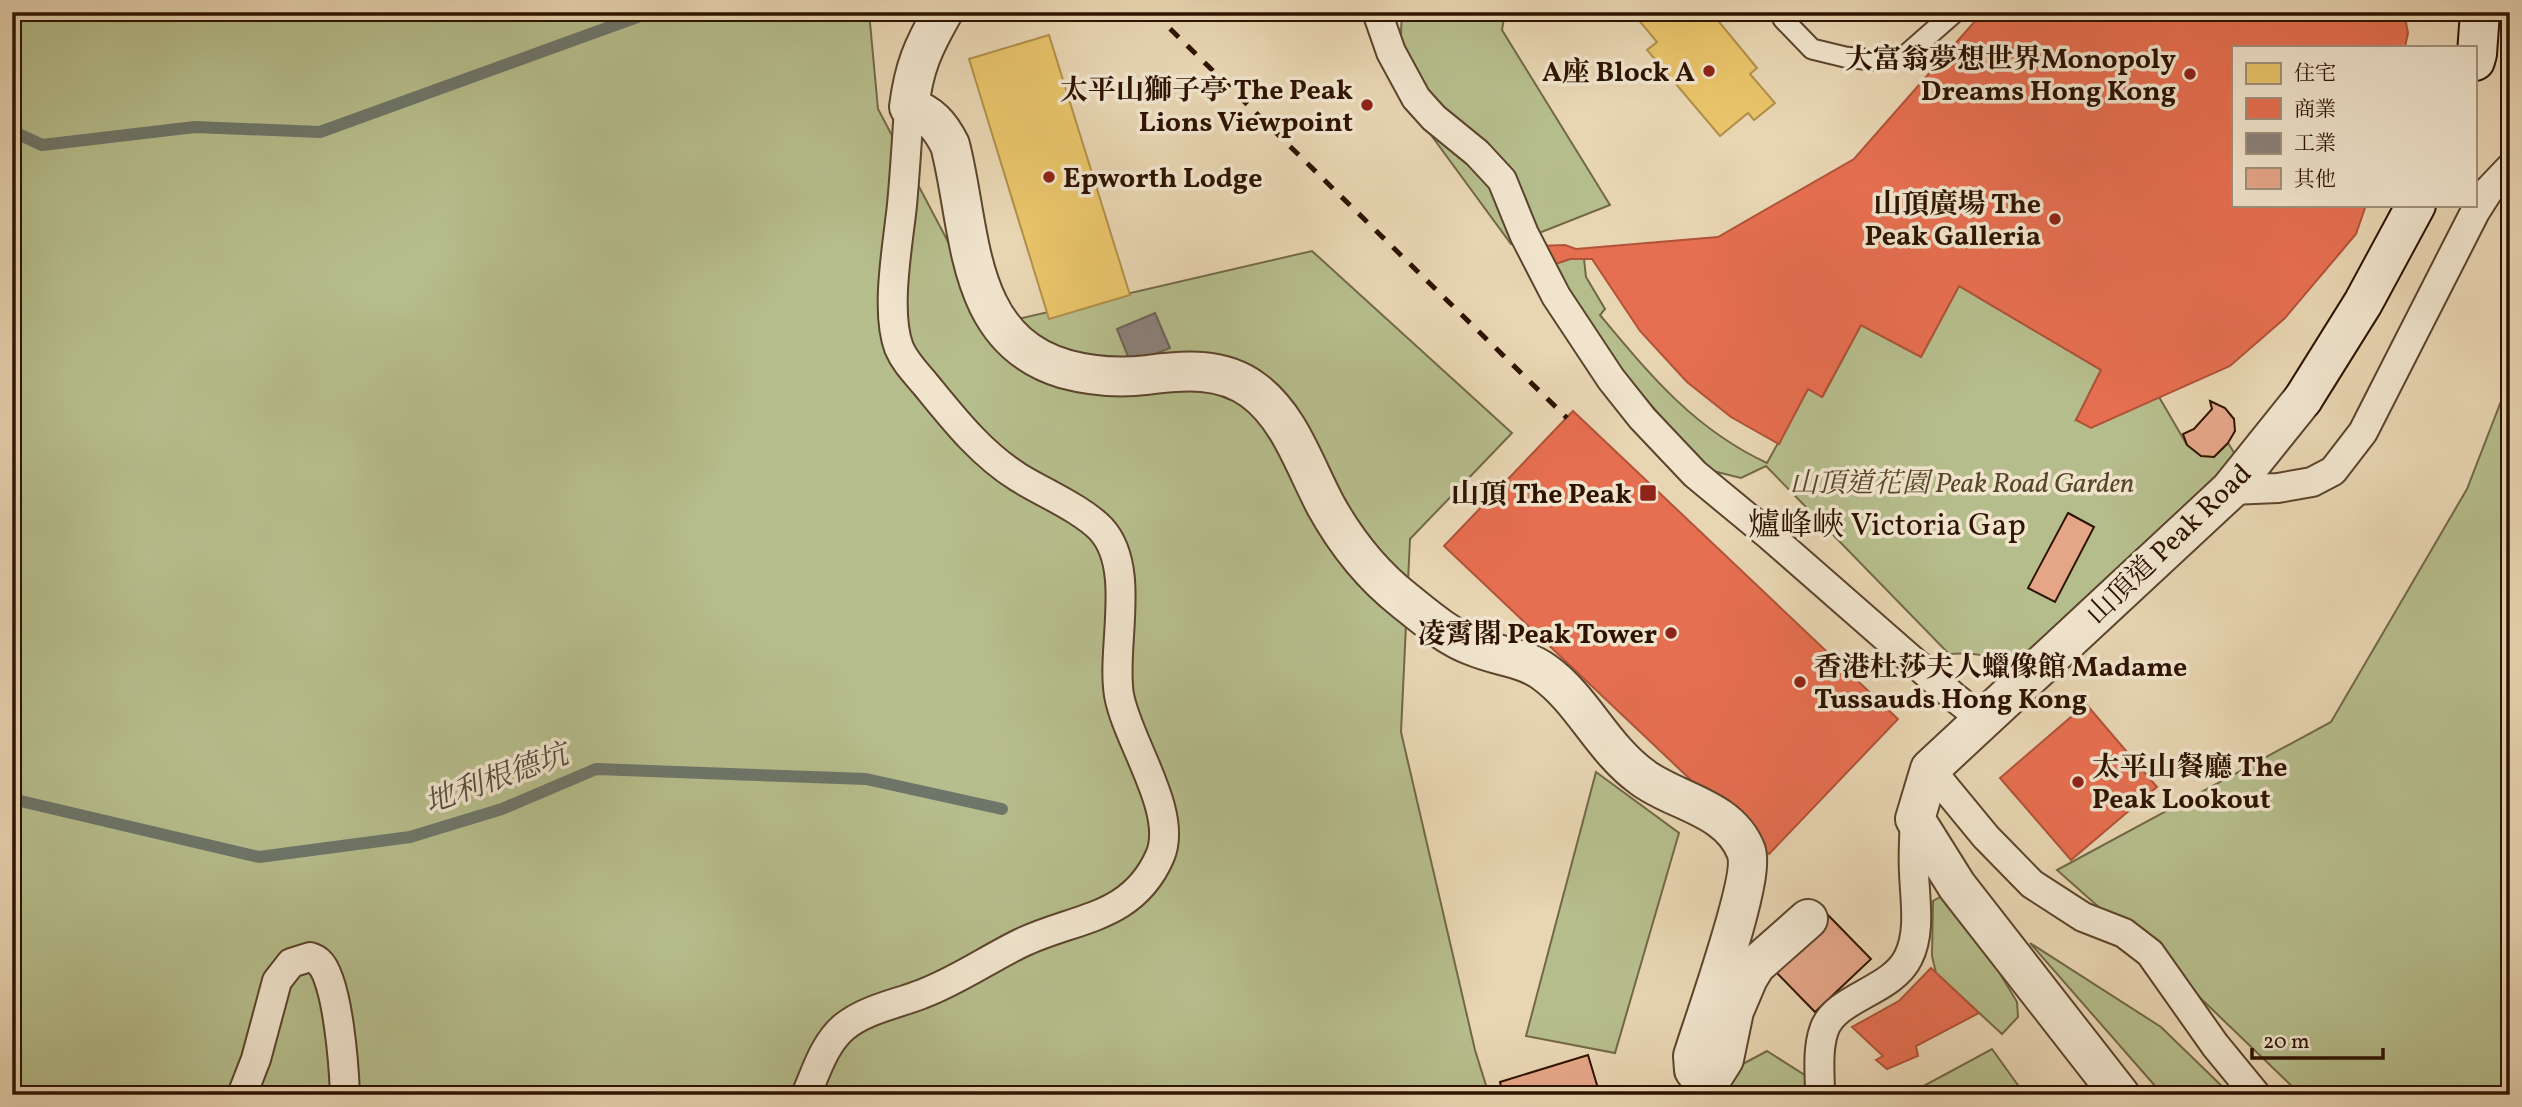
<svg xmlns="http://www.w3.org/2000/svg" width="2522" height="1107" font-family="Vollkorn,'Noto Serif TC',serif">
	<rect width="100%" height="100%" fill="#e8d5b2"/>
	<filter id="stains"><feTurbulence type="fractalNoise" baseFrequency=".00286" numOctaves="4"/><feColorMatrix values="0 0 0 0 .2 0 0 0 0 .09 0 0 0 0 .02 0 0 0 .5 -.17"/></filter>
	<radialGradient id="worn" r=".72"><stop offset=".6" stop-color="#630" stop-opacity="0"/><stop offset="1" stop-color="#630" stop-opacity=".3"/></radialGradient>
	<path fill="#b6bd8c" stroke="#726846" stroke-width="2" d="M12,12H869L878,109L992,325L1312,251L1512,433L1410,539L1401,732L1475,1050L1489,1095H12Z
		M1402,12H1505L1502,30L1610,205L1511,244L1398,90Z
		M1570,259H1584L1586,277L1605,309L1600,315C1650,375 1694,429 1767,463L1808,389L1823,396L1861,325L1921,357L1959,286L2101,370L2076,420L2159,397L2187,445L2214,457L2228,443L2240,462L2018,667C1995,656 1975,652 1949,654L1766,466L1741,478L1713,471L1688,449L1596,340L1549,266Z
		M2510,378V1095H2301L2191,989L2057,870L2331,722L2467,489Z
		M1596,772L1679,833L1615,1053L1526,1036Z
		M1940,897L1999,972L2017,1002L2018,1017L2002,1034L1936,973L1932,956L1933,901Z
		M2030,943L2161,1027L2231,1095H2163Z
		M1992,1049L2025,1095H1907Z
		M1767,1051L1836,1095H1685Z"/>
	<path fill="#e9c46a" stroke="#b18f4a" stroke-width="2" d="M1615,12H1632L1622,21Z
		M1632,12H1711L1757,68L1750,74L1775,103L1754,120L1748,113L1720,136L1647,50L1657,42Z
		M1049,35L1130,295L1049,319L969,59Z"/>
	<path fill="#e76f51" stroke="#b05339" stroke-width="2" d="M1983,12H2404L2408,33L2405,47H2233V205H2366L2356,234L2285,318L2230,366L2091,428L2076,420L2101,370L1959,286L1921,357L1861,325L1822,397L1808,389L1779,444L1731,417L1687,382L1640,331L1592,259H1570L1549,266L1539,246L1565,245L1576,249L1718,237L1854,159Z
		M1573,411L1898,719L1769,854L1444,546Z
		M2086,704L2157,787L2071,860L2000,778Z
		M1931,968L1979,1013L1916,1046L1918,1056L1887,1069L1876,1060L1883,1056L1852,1027L1899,1001Z"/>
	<path fill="#8a817c" stroke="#6e6057" stroke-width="2" d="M1155,313L1170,348L1131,364L1117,329Z"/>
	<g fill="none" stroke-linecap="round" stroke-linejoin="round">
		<path stroke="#6e766a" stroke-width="12" d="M12,131L42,145L195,127L320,132L651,12
			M12,799L259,857L410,837L502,809L596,769L866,779L1002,809"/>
	</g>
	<path fill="#e5a688" stroke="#2e1300" stroke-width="2" d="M2210,401L2225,408L2234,419L2235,431L2228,443L2214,457L2201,456L2187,445L2183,434L2194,429L2212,409Z
		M2068,513L2094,527L2055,602L2028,588Z
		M1828,915L1871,959L1815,1012L1774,970Z
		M1588,1055L1600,1095H1503L1500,1082Z"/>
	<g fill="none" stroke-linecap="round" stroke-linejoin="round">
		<defs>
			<path id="service" d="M1782,12L1783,19L1812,49L1845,57L1872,60L1906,55L1955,12"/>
			<path id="pedestrian" d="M1377,12L1391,52L1416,98L1434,118L1477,153L1502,180L1524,234L1556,296L1611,379L1642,418L1695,474L1770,536L1954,697L1982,719
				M2230,490L2278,488L2312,482L2333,471L2363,432L2475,212L2489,190L2510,168
				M1930,769L1986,837L2032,884L2083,917L2124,933L2150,953L2215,1045L2256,1095
				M242,1095L256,1059L277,981L291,963L310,957C313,958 317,960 319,962C338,979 344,1068 345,1095
				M806,1095C816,1072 824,1044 844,1027C866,1009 897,1004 922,994C957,981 988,959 1021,943C1075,917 1132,920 1160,856C1179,812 1127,741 1119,695C1111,647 1137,568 1101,529C1082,509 1042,492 1018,477C981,454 953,418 926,385C916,373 905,362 899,348C885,311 898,244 902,205C905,172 907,140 909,107
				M1820,1095C1820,1075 1817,1050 1824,1030C1835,997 1891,992 1908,958C1921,933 1915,900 1914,873C1913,855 1914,837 1915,819"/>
			<path id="minor" d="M943,12C923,47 914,67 909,107C930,114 940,125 950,145C972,229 963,339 1065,369C1091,376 1121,378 1147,375C1184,370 1222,367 1253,390C1290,417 1305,467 1326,506C1346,542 1371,574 1404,600C1425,617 1448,637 1473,646C1495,656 1524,657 1544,672C1583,700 1602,748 1642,777C1675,802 1729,807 1746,851C1756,878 1704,1020 1693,1056L1694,1070L1701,1079L1712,1078L1724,1059L1734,1011L1748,978L1756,965L1808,919
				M2120,1095L1957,886L1915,819L1930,769L2230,490L2303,399"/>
			<path id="secondary" d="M2475,61L2477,54L2480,12
				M2303,399L2363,303L2416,205"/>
		</defs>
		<use href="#service" stroke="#5c442c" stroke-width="23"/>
		<use href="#pedestrian" stroke="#5c442c" stroke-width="32"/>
		<use href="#minor" stroke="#5c442c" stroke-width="42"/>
		<use href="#secondary" stroke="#2e1300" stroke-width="42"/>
		<use href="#service" stroke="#f0e4cd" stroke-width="19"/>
		<use href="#pedestrian" stroke="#f0e4cd" stroke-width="28"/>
		<use href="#minor" stroke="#f0e4cd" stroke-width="38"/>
		<use href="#secondary" stroke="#f0e4cd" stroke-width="38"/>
		<path stroke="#2e1300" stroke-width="5" stroke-dasharray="12 12" stroke-linecap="butt" d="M1153,12L1567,418"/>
	</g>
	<g fill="#8f2418" stroke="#f0e4cd" stroke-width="2.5">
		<circle cx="1709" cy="71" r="7"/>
		<circle cx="2190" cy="74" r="7"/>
		<circle cx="1367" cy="105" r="7"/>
		<circle cx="1049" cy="177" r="7"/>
		<circle cx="2055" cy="219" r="7"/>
		<rect x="1639" y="484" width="18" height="18" rx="3.5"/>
		<circle cx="1671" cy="633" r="7"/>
		<circle cx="1800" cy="682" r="7"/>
		<circle cx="2078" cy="782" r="7"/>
	</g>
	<g text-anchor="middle" stroke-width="7" stroke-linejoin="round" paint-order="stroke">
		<g font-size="28" font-weight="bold" fill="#2e1300" stroke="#f0e4cd" text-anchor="end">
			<text x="2176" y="68">大富翁夢想世界Monopoly<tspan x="2176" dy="32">Dreams Hong Kong</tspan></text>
			<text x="1695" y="81">A座 Block A</text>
			<text x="1353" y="99">太平山獅子亭 The Peak<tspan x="1353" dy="32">Lions Viewpoint</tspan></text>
			<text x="1063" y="187" text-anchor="start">Epworth Lodge</text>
			<text x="2041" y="213">山頂廣場 The<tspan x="2041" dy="32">Peak Galleria</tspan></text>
			<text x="1632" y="503">山頂 The Peak</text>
			<text x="1657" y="643">凌霄閣 Peak Tower</text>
			<text x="1814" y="676" text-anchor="start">香港杜莎夫人蠟像館 Madame<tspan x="1814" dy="32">Tussauds Hong Kong</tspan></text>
			<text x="2092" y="776" text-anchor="start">太平山餐廳 The<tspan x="2092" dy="32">Peak Lookout</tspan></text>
		</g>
		<g font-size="28" font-style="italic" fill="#57462a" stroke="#f0e4cd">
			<text x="1962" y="492">山頂道花園 Peak Road Garden</text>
		</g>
		<g font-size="28" fill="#2e1300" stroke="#f0e4cd">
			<text transform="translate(2168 543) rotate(-44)" y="10">山頂道 Peak Road</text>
		</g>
		<g font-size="30" font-style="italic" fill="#534d3e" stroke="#f0e4cd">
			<text transform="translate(496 778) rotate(-20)" y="10">地利根德坑</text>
		</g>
		<g font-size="32" fill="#2e1300" stroke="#f0e4cd">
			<text x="1887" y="535">爐峰峽 Victoria Gap</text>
		</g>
	</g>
	<rect width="2522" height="1107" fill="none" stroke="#e8d5b2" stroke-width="42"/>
	<rect x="14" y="14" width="2494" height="1079" fill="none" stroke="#2e1300" stroke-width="3.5"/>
	<rect x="21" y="21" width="2480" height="1065" fill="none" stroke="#2e1300" stroke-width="2"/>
	<rect x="2232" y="46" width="245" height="161" fill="#f0e4cd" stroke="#a2907b" stroke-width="2"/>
	<rect x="2246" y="63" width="35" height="21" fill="#e9c46a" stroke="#a2907b" stroke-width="2"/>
	<text x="2294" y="80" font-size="21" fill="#2e1300">住宅</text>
	<rect x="2246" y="98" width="35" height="21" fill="#e76f51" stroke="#a2907b" stroke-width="2"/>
	<text x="2294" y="116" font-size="21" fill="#2e1300">商業</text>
	<rect x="2246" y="133" width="35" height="21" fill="#8a817c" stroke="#a2907b" stroke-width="2"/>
	<text x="2294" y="150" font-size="21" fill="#2e1300">工業</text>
	<rect x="2246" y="168" width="35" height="21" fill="#e5a688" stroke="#a2907b" stroke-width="2"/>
	<text x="2294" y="186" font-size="21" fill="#2e1300">其他</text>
	<path d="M2252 1048v10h131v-10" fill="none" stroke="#2e1300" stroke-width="3.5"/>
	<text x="2263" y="1048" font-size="21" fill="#2e1300" stroke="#f0e4cd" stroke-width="5" paint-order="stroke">20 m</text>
	<rect width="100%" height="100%" filter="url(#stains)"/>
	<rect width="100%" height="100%" fill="url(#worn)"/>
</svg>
